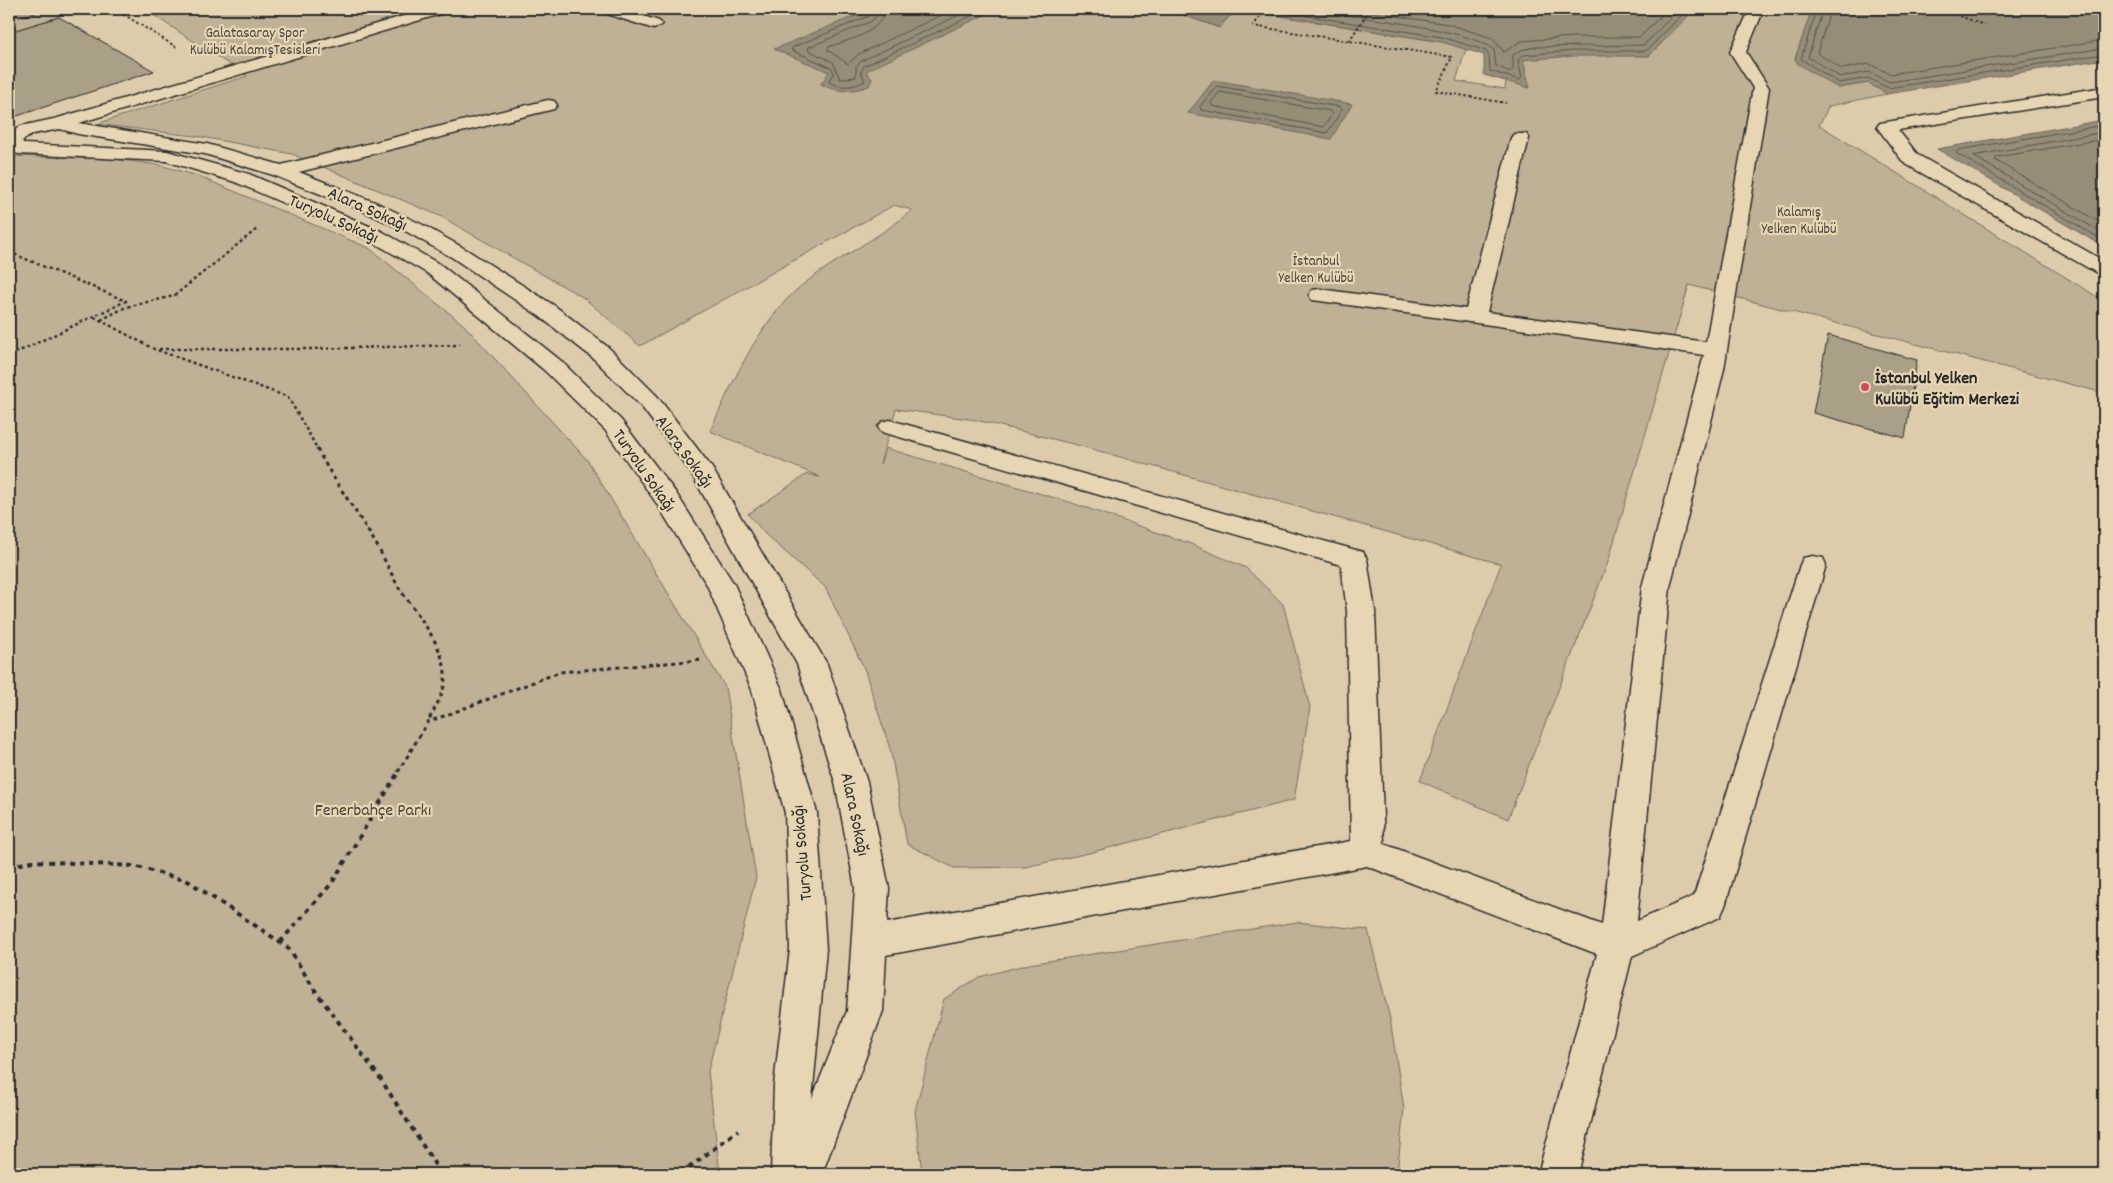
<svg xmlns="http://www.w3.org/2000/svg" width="2113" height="1183" font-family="Dekko,sans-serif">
	<rect width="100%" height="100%" fill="#dcccab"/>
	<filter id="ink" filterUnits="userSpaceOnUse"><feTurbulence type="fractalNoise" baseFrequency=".02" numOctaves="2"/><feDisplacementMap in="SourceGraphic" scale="10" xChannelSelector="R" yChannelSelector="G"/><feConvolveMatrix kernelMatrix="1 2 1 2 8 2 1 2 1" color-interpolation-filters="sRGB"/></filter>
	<g filter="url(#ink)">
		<path fill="#beb195" stroke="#746e60" d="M49,9H55L59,17L9,32V10L19,17Z
			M144,9H1185L1181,14L1219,28L1236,9L1467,46L1456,81L1505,89L1509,56L1672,9H1812L1795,59L1838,88L1868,83L1887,94L1829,106L1819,125L2104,301V393L1689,285L1608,562L1508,819L1420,781L1501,564L1081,446L976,420L896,409L880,464L885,448L1069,502L1191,544L1246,568L1283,604L1310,707L1294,800L1089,853L1025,867L954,868L907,844L891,752L864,668L825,587L766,535L748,514L807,474L820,477L710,431C732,383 760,320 801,286C836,258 879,239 912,210L894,205L640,346L584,298L440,216L292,154L202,137L96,124L247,76Z
			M9,156L114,159L160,165L198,176L369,248L464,325L588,461L725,687L756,877L708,1071L720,1174H9Z
			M1297,922L1368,930L1390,1019L1404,1109L1397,1174H922L915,1111L944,999L979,977L1029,964Z"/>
		<path fill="#968d78" stroke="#6b6659" d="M872,9H990L995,10L866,71L872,79L869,86C852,92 837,93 821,84L829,72L774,49Z
			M1194,9H1695L1649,56H1573L1523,60L1530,88L1484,75V55L1442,42L1238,9L1218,27L1183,15Z
			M1812,9H2104V59L1887,94L1868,83L1838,88L1798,64L1795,59Z
			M1214,80L1352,104L1331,139L1188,113Z
			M2104,120V247L1937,149Z"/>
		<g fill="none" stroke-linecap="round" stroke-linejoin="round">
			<path stroke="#56524a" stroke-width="1" d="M872,9L869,16L793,47L791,50L832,68L834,74L828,81C839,89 853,87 865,81L861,72L864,66L986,9
				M878,9L877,15L872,21L809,47L808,50L833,62L840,79L856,77V67L861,61L972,9
				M886,9C880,34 850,39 829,47L828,50L848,64L859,54L954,9
				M1263,9L1442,37L1486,51L1489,56L1490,71L1519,80L1522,78L1518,60L1523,55L1573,51H1646L1688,9
				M1303,9C1340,15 1470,28 1494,50L1496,66L1510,72L1513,69V55L1521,50L1535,47L1644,45L1679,9
				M1350,9L1448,24L1492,38L1504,52L1521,41L1573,37H1640L1668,9
				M1817,9L1801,59L1839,83L1868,78L1888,88L2104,54
				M1823,9L1808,57L1840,77L1869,72L1890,82L2104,48
				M1831,9L1817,53L1842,69L1869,64L1891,74L2104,40
				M1217,86L1340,107L1342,110L1327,133L1201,110L1200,107Z
				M1220,92L1330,111L1332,114L1324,127L1212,106L1211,103Z
				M2104,125L1958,150L1956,153L2104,241
				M2104,132L1973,156L2104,234
				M2104,139L1997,157L1995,160L2104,225"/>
		</g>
		<path fill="#aa9f87" stroke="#2b2b2b" d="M9,9H49L19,17Z
			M59,17L154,71L14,117L9,114V32Z
			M1828,335L1917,360L1905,438L1813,413Z"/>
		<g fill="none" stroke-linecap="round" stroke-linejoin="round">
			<defs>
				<path id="minor" d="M427,9H450L447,12L79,123L207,144L281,165L548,100L554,101L557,105L554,109L299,172L377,203L423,225L467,250L555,306L609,348L657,396L712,468L827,664L867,782L889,888L887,923L1351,841L1347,611L1341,565L882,432L878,427L882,422L890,420L1363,552L1367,559L1375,611L1384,844L1602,925L1642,587L1704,355L1320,301L1312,300L1309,295L1312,290L1320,289L1466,309L1511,138L1514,134H1526L1529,138L1487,312L1706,342L1753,88L1730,52L1750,9H1764L1746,52L1769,88L1724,369L1670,587L1637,921L1694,896L1800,565L1803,558L1813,556L1823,558L1826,565L1725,906L1720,917L1632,956L1578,1174H1538L1597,954L1367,866L886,955L883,1011L822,1174H771L774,1085L790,949L785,813L752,690L707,585L657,504L605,430L544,370L427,273L369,240L235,182L166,161L19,154C8,152 9,145 9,134L21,126L58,118ZM60,129L78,134L205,154L273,175L363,211L409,233L453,258L539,316L593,358L641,406L690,471L797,664L835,782L855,888L847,1011L812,1099L826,949L817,813L782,690L734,584L676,493L621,420L560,360L441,265L383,232L249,174L167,151L24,144L22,141L33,134Z
					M598,9H621L659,21L662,24L654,29L601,12Z
					M2104,87V97L1898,130L1918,155L2104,261V275L2097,273L1904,163L1877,127L1880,123L1886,122Z"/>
			</defs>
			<use href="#minor" stroke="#2b2b2b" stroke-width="3"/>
			<path stroke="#2b2b2b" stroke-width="2" stroke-dasharray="2.5 2.5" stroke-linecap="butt" d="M115,9L176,47
				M1266,9L1253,26L1452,57L1436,91L1506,103
				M1941,9L1984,25
				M1349,41L1370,9"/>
			<path stroke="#2b2b2b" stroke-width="2.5" stroke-dasharray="3 3" stroke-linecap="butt" d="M9,252L126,301L9,356
				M94,317L154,349L288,397L318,450
				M101,320L126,307L174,296L257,229
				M159,349H309L460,345"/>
			<path stroke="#2b2b2b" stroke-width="3" stroke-dasharray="4 4" stroke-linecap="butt" d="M317,449C333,479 352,505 370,534C381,551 389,570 399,588C415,612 447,648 445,679C444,694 435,708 428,721
				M398,772L428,722L560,672L702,660"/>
			<path stroke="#2b2b2b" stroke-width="4" stroke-dasharray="5 5" stroke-linecap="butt" d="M9,867L32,861L134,866L188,881L280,942L290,950L314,989L380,1078L441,1174
				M280,942L332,883L399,771
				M681,1174L738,1130"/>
			<use href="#minor" fill="#e7d6b3" fill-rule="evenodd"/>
		</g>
	</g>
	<circle fill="#d1495b" stroke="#e7d6b3" stroke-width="2" cx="1865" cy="387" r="5"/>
	<g text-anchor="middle" stroke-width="4.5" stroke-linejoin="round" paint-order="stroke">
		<g font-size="15" fill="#484640" stroke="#e7d6b3">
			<text x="255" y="37">Galatasaray Spor<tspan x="255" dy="17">Kulübü KalamışTesisleri</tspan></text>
			<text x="1799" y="216">Kalamış<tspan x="1799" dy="17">Yelken Kulübü</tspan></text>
			<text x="1316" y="265">İstanbul<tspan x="1316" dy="17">Yelken Kulübü</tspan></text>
		</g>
		<g font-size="18" fill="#2b2b2b" stroke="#e7d6b3">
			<text transform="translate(368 208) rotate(24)" y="6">Alara Sokağı</text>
			<text transform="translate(334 218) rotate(24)" y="6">Turyolu Sokağı</text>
			<text transform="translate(685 451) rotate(54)" y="6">Alara Sokağı</text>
			<text transform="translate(645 470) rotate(55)" y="6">Turyolu Sokağı</text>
			<text transform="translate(856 814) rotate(78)" y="6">Alara Sokağı</text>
			<text transform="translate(801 853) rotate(-95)" y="6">Turyolu Sokağı</text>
		</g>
		<g font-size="18" font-weight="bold" fill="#2b2b2b" stroke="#e7d6b3" text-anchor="start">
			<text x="1875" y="383">İstanbul Yelken<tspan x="1875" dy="21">Kulübü Eğitim Merkezi</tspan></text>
		</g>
		<g font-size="18" fill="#484640" stroke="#e7d6b3">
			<text x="373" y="815">Fenerbahçe Parkı</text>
		</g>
	</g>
	<rect width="2113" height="1183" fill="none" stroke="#e7d6b3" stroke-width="30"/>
	<rect x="15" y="15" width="2083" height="1153" fill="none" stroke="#2b2b2b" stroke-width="2" filter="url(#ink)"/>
</svg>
